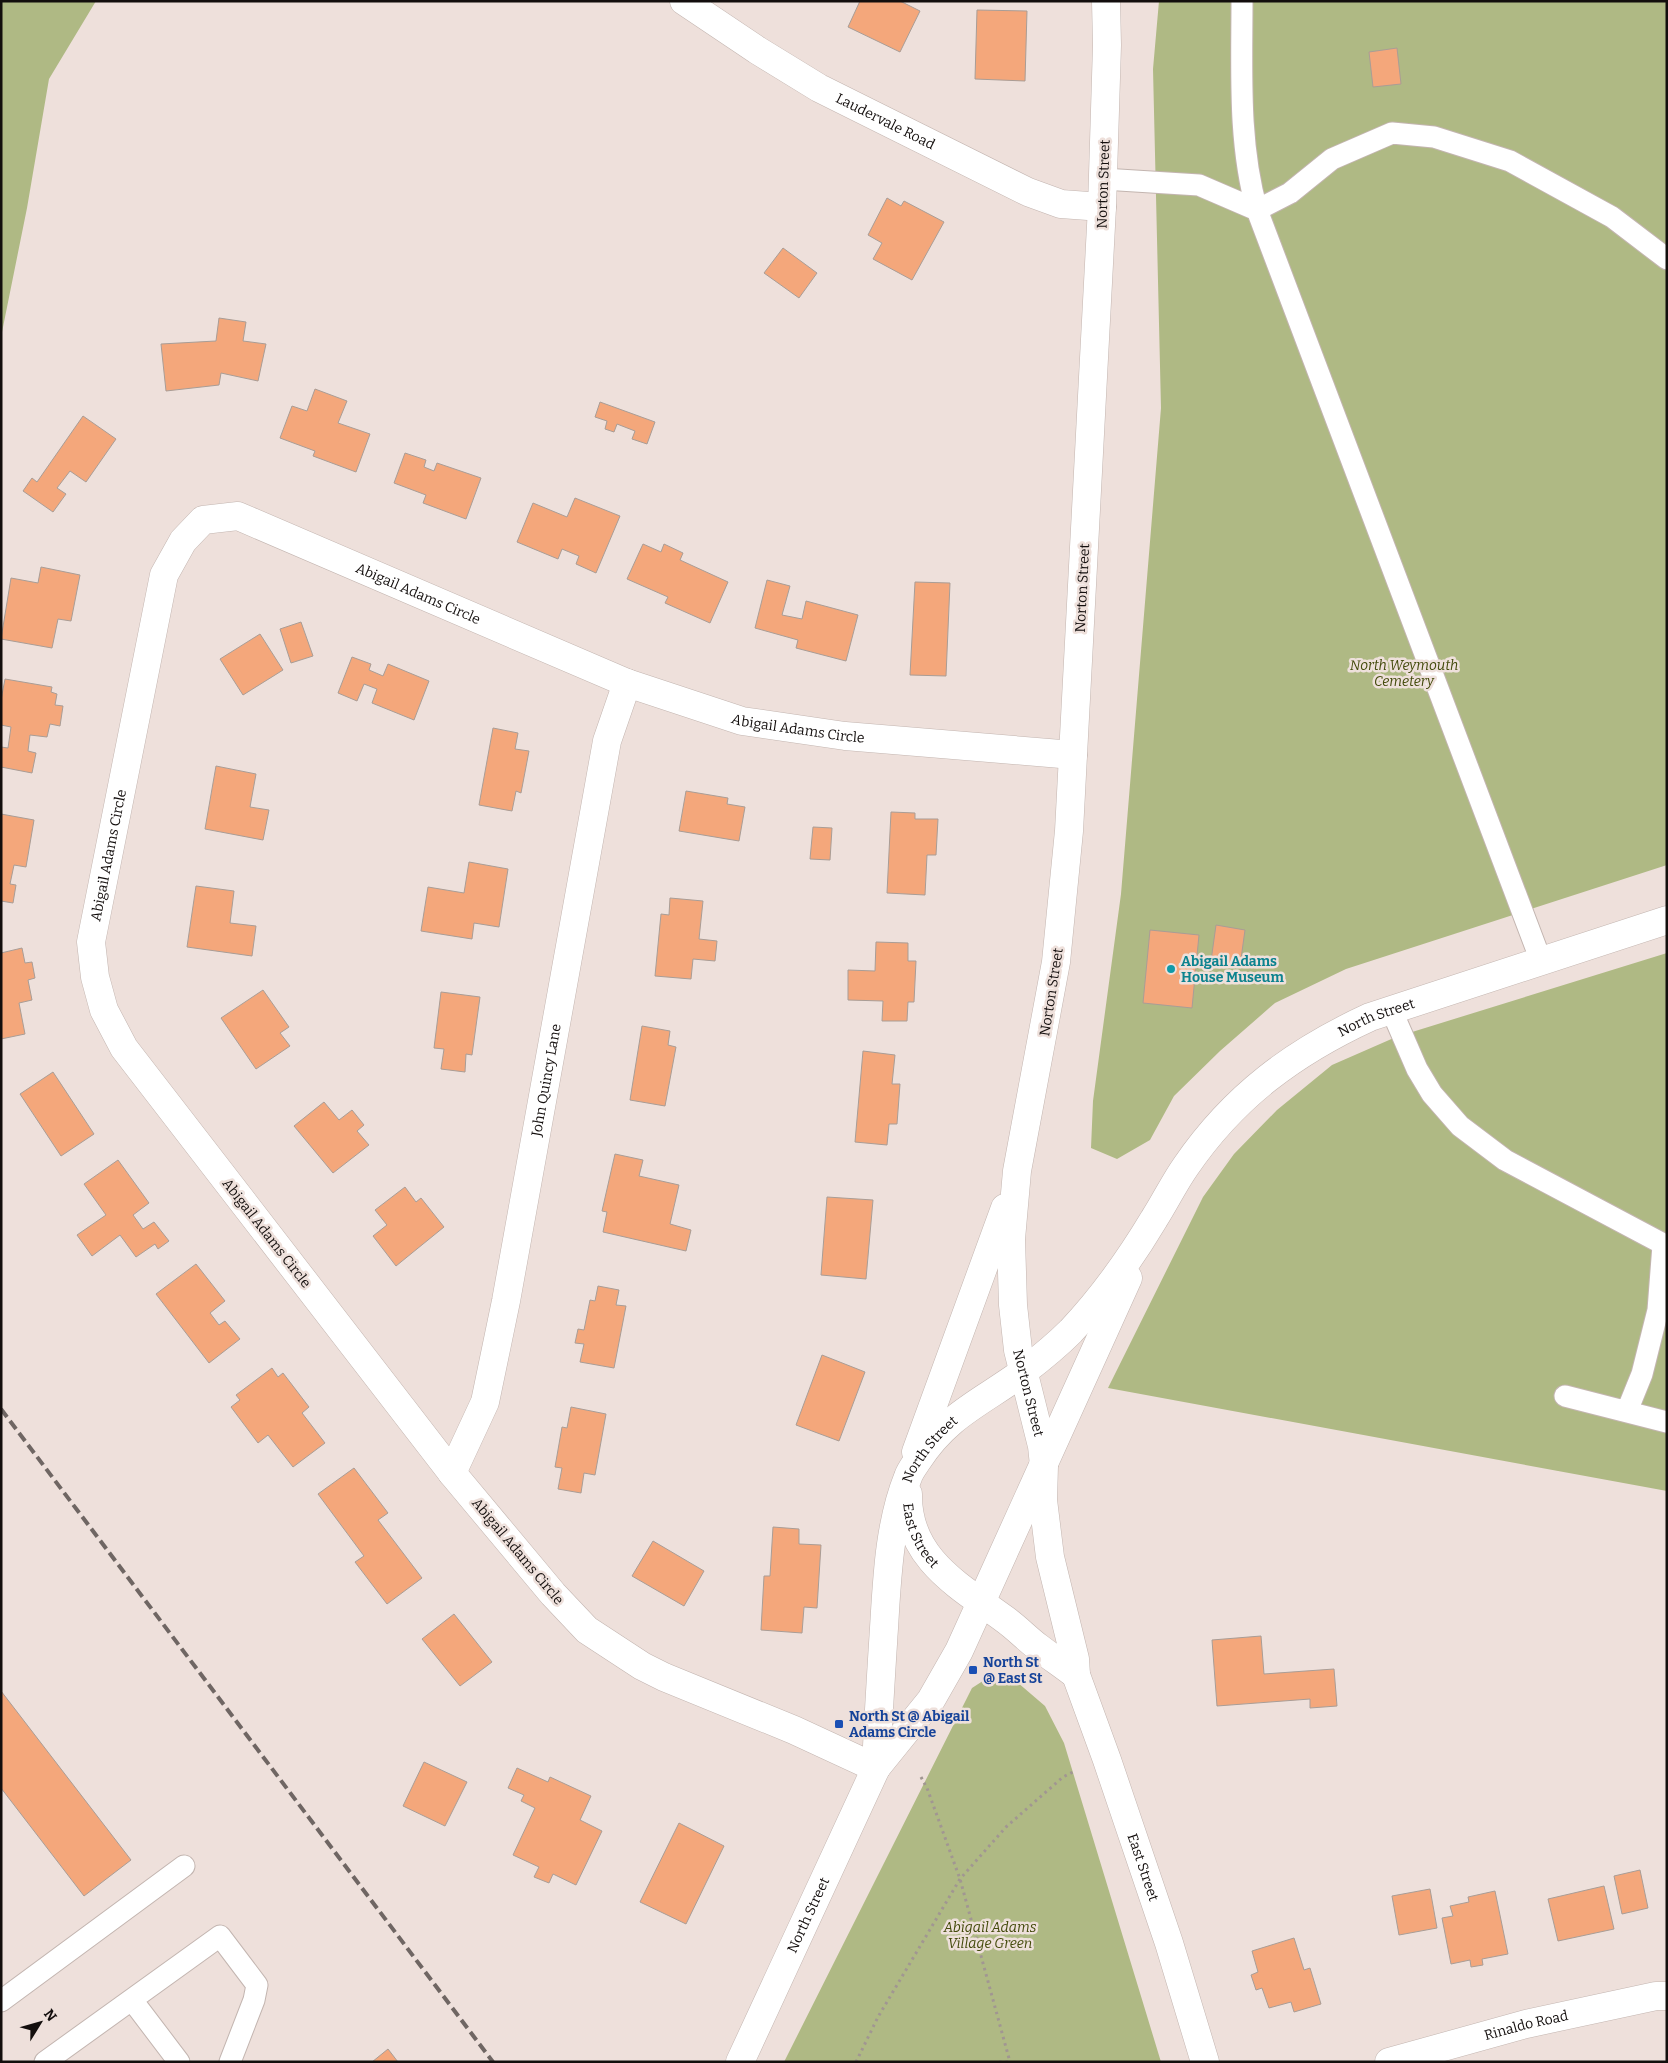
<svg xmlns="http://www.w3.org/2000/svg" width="1668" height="2063" font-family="Bitter,serif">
	<rect width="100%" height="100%" fill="#eee0db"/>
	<path fill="#afb984" d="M1,1H96L49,79L27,208L1,337Z
		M1159,1H1667V865L1346,969L1275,1003L1220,1051L1174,1096L1150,1140L1117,1159L1091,1148L1093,1101L1121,894L1161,408L1153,69Z
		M1667,953V1491L1108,1388L1203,1197L1234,1154L1277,1110L1332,1065L1396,1037Z
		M989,1677L1017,1682L1045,1706L1064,1743L1161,2062H784L972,1688Z"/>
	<path fill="#f4a77b" stroke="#a99d96" d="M860,1H900L920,11L900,52L848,27Z
		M977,10L1027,11L1025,81L975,79Z
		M1397,48L1401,84L1373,87L1369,52Z
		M887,198L901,206L904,201L944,222L912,280L873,259L882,243L868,235Z
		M783,248L817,273L799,298L764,273Z
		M219,318L246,322L243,341L266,344L258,381L221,373L219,385L166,391L161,344L216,341Z
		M315,389L347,401L338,423L370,434L356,472L313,456L315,451L280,438L292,406L307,411Z
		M600,402L655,422L647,444L632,439L635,431L617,424L614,432L605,429L607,421L595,417Z
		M83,416L116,439L86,482L70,471L57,488L66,494L53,512L23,491L32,478L37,482Z
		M405,453L426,460L424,467L434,471L437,463L481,478L466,519L423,503L426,495L394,483Z
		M575,498L620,516L596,573L576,564L579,556L562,549L558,559L517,542L533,503L567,517Z
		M643,544L661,552L664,544L683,553L680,560L728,582L710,623L665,603L668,597L627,579Z
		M41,567L80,575L71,621L58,619L52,648L1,639L11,578L38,583Z
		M767,580L790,586L782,615L802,619L806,601L858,615L846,661L796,648L798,640L755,628Z
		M915,582L950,583L946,676L910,675Z
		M301,622L313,656L291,663L280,629Z
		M260,634L283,670L243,695L220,659Z
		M352,657L371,664L369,670L383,676L388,664L429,681L414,720L372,703L377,689L364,684L357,701L338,693Z
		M5,679L52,687L51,692L57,694L55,705L63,706L60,726L50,724L47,737L30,735L28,751L36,753L32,773L1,767V747L8,748L11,727L1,725V700Z
		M493,728L518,733L515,749L529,751L521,793L516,791L512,811L479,805Z
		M216,766L256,774L250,807L269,810L263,840L205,829Z
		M686,791L728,798L727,804L745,807L739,841L679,831Z
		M891,812L915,813V819H938L936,855H927L925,895L887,893Z
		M1,814L34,820L26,867L14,865L10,884L16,885L13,903L1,901Z
		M813,827L832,828L830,860L810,859Z
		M469,862L508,869L499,927L474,923L472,939L421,931L428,887L464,893Z
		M196,886L234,891L230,923L256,926L252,956L187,947Z
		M670,898L703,901L699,939L717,941L715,961L693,959L691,979L655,976L661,914L669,915Z
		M1216,925L1245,930L1240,966L1211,961Z
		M1150,930L1199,935L1192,1008L1143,1003Z
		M876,942L908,943V961H916L914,1002H908L907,1021H882L883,1001L848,1000V970L875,971Z
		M22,948L25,963L32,962L35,978L28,980L32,1000L19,1003L25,1034L1,1039V953Z
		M263,990L289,1027L280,1033L290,1046L256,1069L221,1018Z
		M441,992L480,997L472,1055L466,1054L465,1072L441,1069L444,1049L434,1048Z
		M642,1026L670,1031L668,1045L676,1047L665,1106L630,1100Z
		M863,1051L895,1055L892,1084H900L897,1124H889L887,1145L855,1142Z
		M53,1072L94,1134L61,1156L20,1094Z
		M324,1102L339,1120L352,1110L364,1125L357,1131L369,1145L333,1173L294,1126Z
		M615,1154L643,1160L639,1176L679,1185L670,1224L691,1230L686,1251L603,1232L607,1212L602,1211Z
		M118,1160L149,1203L133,1215L143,1229L154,1222L169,1241L158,1249L155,1244L136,1257L120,1235L92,1256L77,1235L106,1215L84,1184Z
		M405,1187L416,1202L421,1198L444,1227L396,1266L373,1236L387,1225L375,1210Z
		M827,1197L873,1200L866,1279L821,1275Z
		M196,1264L225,1301L210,1313L219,1325L225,1321L240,1339L209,1363L156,1294Z
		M598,1286L619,1290L616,1305L626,1306L614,1368L580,1362L584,1344L575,1343L578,1329L584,1330L590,1300L595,1301Z
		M822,1355L865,1372L839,1441L796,1425Z
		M272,1368L278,1377L283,1373L309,1407L302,1413L325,1443L293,1467L268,1435L258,1443L231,1407L240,1400L236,1395Z
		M571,1407L606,1414L595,1475L584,1473L581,1493L558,1489L562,1468L555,1467L562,1427L567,1428Z
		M354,1468L388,1513L378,1520L422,1578L387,1604L355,1562L364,1556L318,1494Z
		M773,1527L799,1529V1544L821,1545L817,1608L804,1607L802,1633L761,1630L764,1576H770Z
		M653,1541L704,1571L684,1606L632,1576Z
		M454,1614L492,1662L460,1686L422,1639Z
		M1261,1636L1264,1674L1334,1669L1337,1706L1310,1708V1699L1217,1706L1212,1640Z
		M1,1691L131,1860L84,1896L1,1788Z
		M424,1762L467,1782L445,1826L403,1806Z
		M517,1768L548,1782L550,1777L591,1796L580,1820L602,1831L576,1885L553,1874L549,1883L534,1877L539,1867L513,1855L535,1808L521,1801L524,1795L508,1788Z
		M679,1823L724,1846L686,1924L640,1902Z
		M1640,1870L1648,1908L1622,1914L1614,1876Z
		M1604,1886L1614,1929L1558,1941L1548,1899Z
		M1430,1889L1437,1928L1399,1935L1392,1896Z
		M1495,1891L1508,1954L1482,1959L1483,1965L1471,1967L1470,1960L1451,1964L1442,1918L1453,1916L1450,1906L1469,1902L1468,1897Z
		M1294,1938L1304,1970L1310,1968L1321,2004L1294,2012L1291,2002L1269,2008L1262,1988L1256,1990L1251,1975L1258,1972L1252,1951Z
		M388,2049L398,2062H372Z"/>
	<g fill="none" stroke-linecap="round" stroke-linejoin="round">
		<defs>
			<path id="service" d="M1242,1C1242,71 1238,143 1257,210L1290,193L1332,159L1392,133L1434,137L1510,161L1612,217L1667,259
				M1103,179L1199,185L1257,210L1541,961
				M1391,1009L1417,1069L1432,1094L1460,1126L1505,1160L1667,1246
				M1565,1396L1667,1422
				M1627,1411L1642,1374L1658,1310L1663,1245
				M132,2000L179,2062
				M1,2001L184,1866
				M45,2062L220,1936L257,1985L254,2000L230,2062"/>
			<g id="minor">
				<path id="s1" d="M684,1L757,50L819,88L1028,192L1061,204L1102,207"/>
				<path id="s2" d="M452,1473L485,1402L506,1301L607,741L627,683"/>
				<path id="s3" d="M876,1768L794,1730L664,1677L642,1666L587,1630L553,1594L452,1473L124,1048L104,1010L95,977L91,942L164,575L183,541L203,520L238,516L627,683L742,721L845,736L1073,755"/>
				<path id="s4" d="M1389,2062L1526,2024L1656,1996H1667"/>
			</g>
			<g id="tertiary">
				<path id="s5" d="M1106,1L1107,45L1102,207L1069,831L1056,962L1017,1171L1011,1239L1013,1305L1018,1350L1042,1446L1044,1465L1043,1500L1050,1557L1075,1659L1076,1675L1107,1760L1169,1943L1205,2062"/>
				<path d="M916,1452L1005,1208"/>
				<path id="s6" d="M908,1494C907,1558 958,1585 1003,1618C1016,1627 1026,1638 1038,1647C1051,1657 1063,1665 1076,1675"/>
				<path id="s7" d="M876,1768C878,1721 881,1675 884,1628C887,1579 889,1524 908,1477C910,1471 914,1466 918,1460C947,1415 982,1402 1023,1372C1040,1359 1056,1346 1071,1331C1103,1297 1130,1259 1154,1219C1165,1202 1174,1183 1186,1166C1234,1096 1294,1052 1370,1017L1667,920"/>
				<path id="s8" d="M740,2062L876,1768L931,1700L959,1651L1128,1278"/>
			</g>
		</defs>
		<use href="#service" stroke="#c3b5b0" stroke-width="23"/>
		<use href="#minor" stroke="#c3b5b0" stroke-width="29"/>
		<use href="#tertiary" stroke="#c3b5b0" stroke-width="29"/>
		<path stroke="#a19692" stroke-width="3" stroke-dasharray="2.5 4" stroke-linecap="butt" d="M921,1777L927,1788L960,1879L1010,2062
			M856,2062L878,2017L960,1879L1006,1827L1063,1777L1075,1771
			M999,2062H1010"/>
		<use href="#service" stroke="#fff" stroke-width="21"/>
		<use href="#minor" stroke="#fff" stroke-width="28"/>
		<use href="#tertiary" stroke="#fff" stroke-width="28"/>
		<path stroke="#6f6663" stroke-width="4" stroke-dasharray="10 5" stroke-linecap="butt" d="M1,1409L493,2062"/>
	</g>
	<circle fill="#0f9aa8" stroke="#eee0db" stroke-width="2" cx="1171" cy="969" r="5"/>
	<g fill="#1a4fb4" stroke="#eee0db" stroke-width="2">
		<rect x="968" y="1665" width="10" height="10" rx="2.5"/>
		<rect x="834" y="1719" width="10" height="10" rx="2.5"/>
	</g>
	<g text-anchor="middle" stroke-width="5" stroke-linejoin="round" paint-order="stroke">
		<g font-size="14" fill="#130e0d" stroke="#eee0db">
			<text dy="5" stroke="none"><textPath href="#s1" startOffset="235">Laudervale Road</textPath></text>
			<text transform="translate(1103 184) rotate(-88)" y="5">Norton Street</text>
			<text transform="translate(1082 588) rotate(-87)" y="5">Norton Street</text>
			<text dy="5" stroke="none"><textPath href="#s3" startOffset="1851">Abigail Adams Circle</textPath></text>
			<text dy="5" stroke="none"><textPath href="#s3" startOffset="2256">Abigail Adams Circle</textPath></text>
			<text dy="5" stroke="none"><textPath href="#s3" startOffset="1266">Abigail Adams Circle</textPath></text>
			<text transform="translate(1051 992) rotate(-81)" y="5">Norton Street</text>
			<text dy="5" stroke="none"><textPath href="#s7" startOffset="962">North Street</textPath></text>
			<text dy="5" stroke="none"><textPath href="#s2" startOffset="406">John Quincy Lane</textPath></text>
			<text transform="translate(267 1233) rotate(52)" y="5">Abigail Adams Circle</text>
			<text dy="5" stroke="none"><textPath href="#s5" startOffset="1399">Norton Street</textPath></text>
			<text dy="5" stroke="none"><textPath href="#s7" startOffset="329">North Street</textPath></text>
			<text dy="5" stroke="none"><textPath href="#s6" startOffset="44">East Street</textPath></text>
			<text transform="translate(518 1551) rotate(50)" y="5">Abigail Adams Circle</text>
			<text dy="5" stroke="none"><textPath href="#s5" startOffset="1890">East Street</textPath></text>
			<text dy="5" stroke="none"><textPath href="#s8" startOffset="162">North Street</textPath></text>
			<text dy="5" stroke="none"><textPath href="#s4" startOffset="142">Rinaldo Road</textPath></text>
		</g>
		<g font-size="14" font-style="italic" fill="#444b0c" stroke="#eee0db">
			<text x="1404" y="670">North Weymouth<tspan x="1404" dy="16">Cemetery</tspan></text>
			<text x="990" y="1932">Abigail Adams<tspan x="990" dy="16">Village Green</tspan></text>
		</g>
		<g font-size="14" font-weight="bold" fill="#0d838f" stroke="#eee0db" text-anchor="start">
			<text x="1181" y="966">Abigail Adams<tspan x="1181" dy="16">House Museum</tspan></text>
		</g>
		<g font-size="14" font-weight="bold" fill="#164399" stroke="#eee0db" text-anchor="start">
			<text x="983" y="1667">North St<tspan x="983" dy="16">@ East St</tspan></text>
			<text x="849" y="1721">North St @ Abigail<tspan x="849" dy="16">Adams Circle</tspan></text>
		</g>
	</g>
	<rect width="1668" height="2063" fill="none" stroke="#130e0d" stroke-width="5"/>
	<g transform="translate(40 2023) rotate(53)" stroke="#eee0db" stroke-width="4" paint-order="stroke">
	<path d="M0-4L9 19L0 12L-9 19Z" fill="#130e0d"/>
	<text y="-8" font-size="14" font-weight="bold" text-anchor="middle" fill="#130e0d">N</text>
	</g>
</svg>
